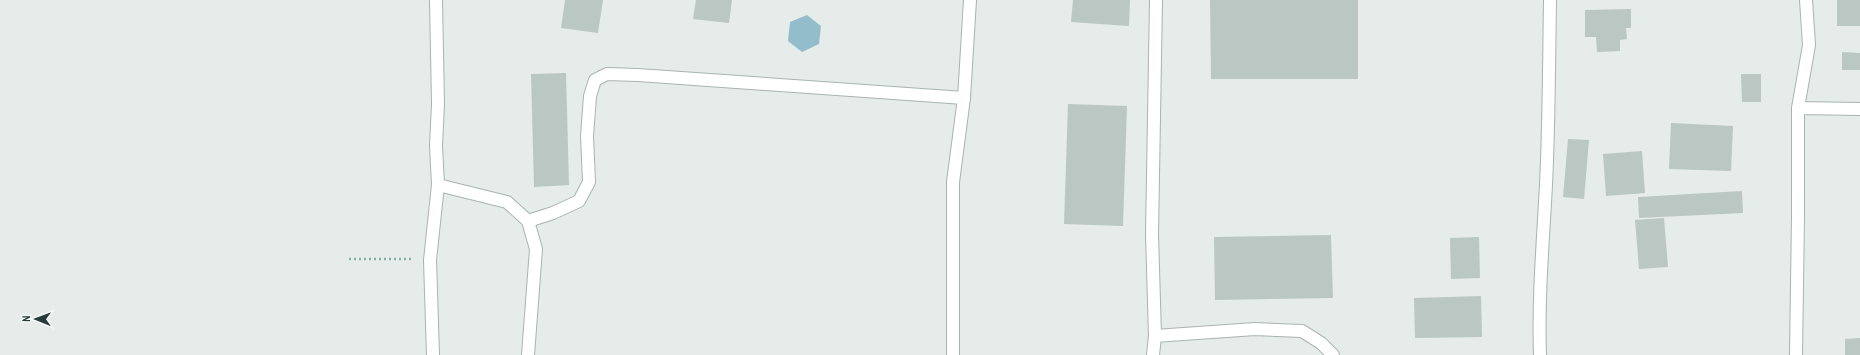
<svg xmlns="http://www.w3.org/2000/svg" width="1860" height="355" font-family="'PT Sans Narrow',sans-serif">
	<rect width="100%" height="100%" fill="#e5ecea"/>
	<path fill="#93bdcb" d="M807,15L821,26L819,44L802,52L788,41L790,22Z"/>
	<path fill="#bac7c3" d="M565,0H603L598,33L561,28Z
		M696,0H732L729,23L693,19Z
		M1073,0H1130L1129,26L1071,22Z
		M1210,0H1358V79H1211Z
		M1837,0H1860V26H1837Z
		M1631,9V28H1626L1627,39L1620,40V51L1597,52L1596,37H1585V10Z
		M1842,52L1860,53V70H1842Z
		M566,73L569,185L534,187L531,74Z
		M1741,74H1761V102H1742Z
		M1068,104L1127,106L1123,226L1064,224Z
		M1671,123L1733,126L1731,171L1669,169Z
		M1568,139L1589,140L1584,199L1563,197Z
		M1642,151L1645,193L1606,196L1603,154Z
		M1742,191L1743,213L1639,218L1638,197Z
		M1664,218L1668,267L1639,269L1635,220Z
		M1331,235L1333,298L1215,300L1214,237Z
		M1479,237L1480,278L1451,279L1450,238Z
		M1481,296L1482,337L1415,338L1414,298Z
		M1860,338V355H1845V339Z"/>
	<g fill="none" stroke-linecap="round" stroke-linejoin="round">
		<defs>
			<path id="lane" d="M438,185L507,202L528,221L536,249L528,355
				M528,221L553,213L579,201L589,182L587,136L590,96L595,80L607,74L638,75L964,98
				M1155,336L1255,329L1302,331L1321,343L1333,355
				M1153,355L1155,336L1152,234L1156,0"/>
			<path id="street" d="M1798,108L1860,109
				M433,355L430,260L438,185L436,146L438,104L436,0
				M953,355V182L964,98L970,0
				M1540,355C1538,298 1543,242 1546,185C1549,123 1549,62 1550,0
				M1796,355L1798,215V108L1809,45L1806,0"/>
		</defs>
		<use href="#lane" stroke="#a8b4b1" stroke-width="14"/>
		<use href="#street" stroke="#a8b4b1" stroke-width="14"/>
		<path stroke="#89aca5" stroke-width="2.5" stroke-dasharray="2 3" stroke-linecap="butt" d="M349,259H411"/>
		<use href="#lane" stroke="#fff" stroke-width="12"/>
		<use href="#street" stroke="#fff" stroke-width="12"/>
	</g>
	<g transform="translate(36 319) rotate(271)" stroke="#f5f9f8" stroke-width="3" paint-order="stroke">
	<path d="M0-3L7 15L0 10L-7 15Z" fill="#263c38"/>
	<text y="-6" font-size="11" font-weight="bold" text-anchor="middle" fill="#263c38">N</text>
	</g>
</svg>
